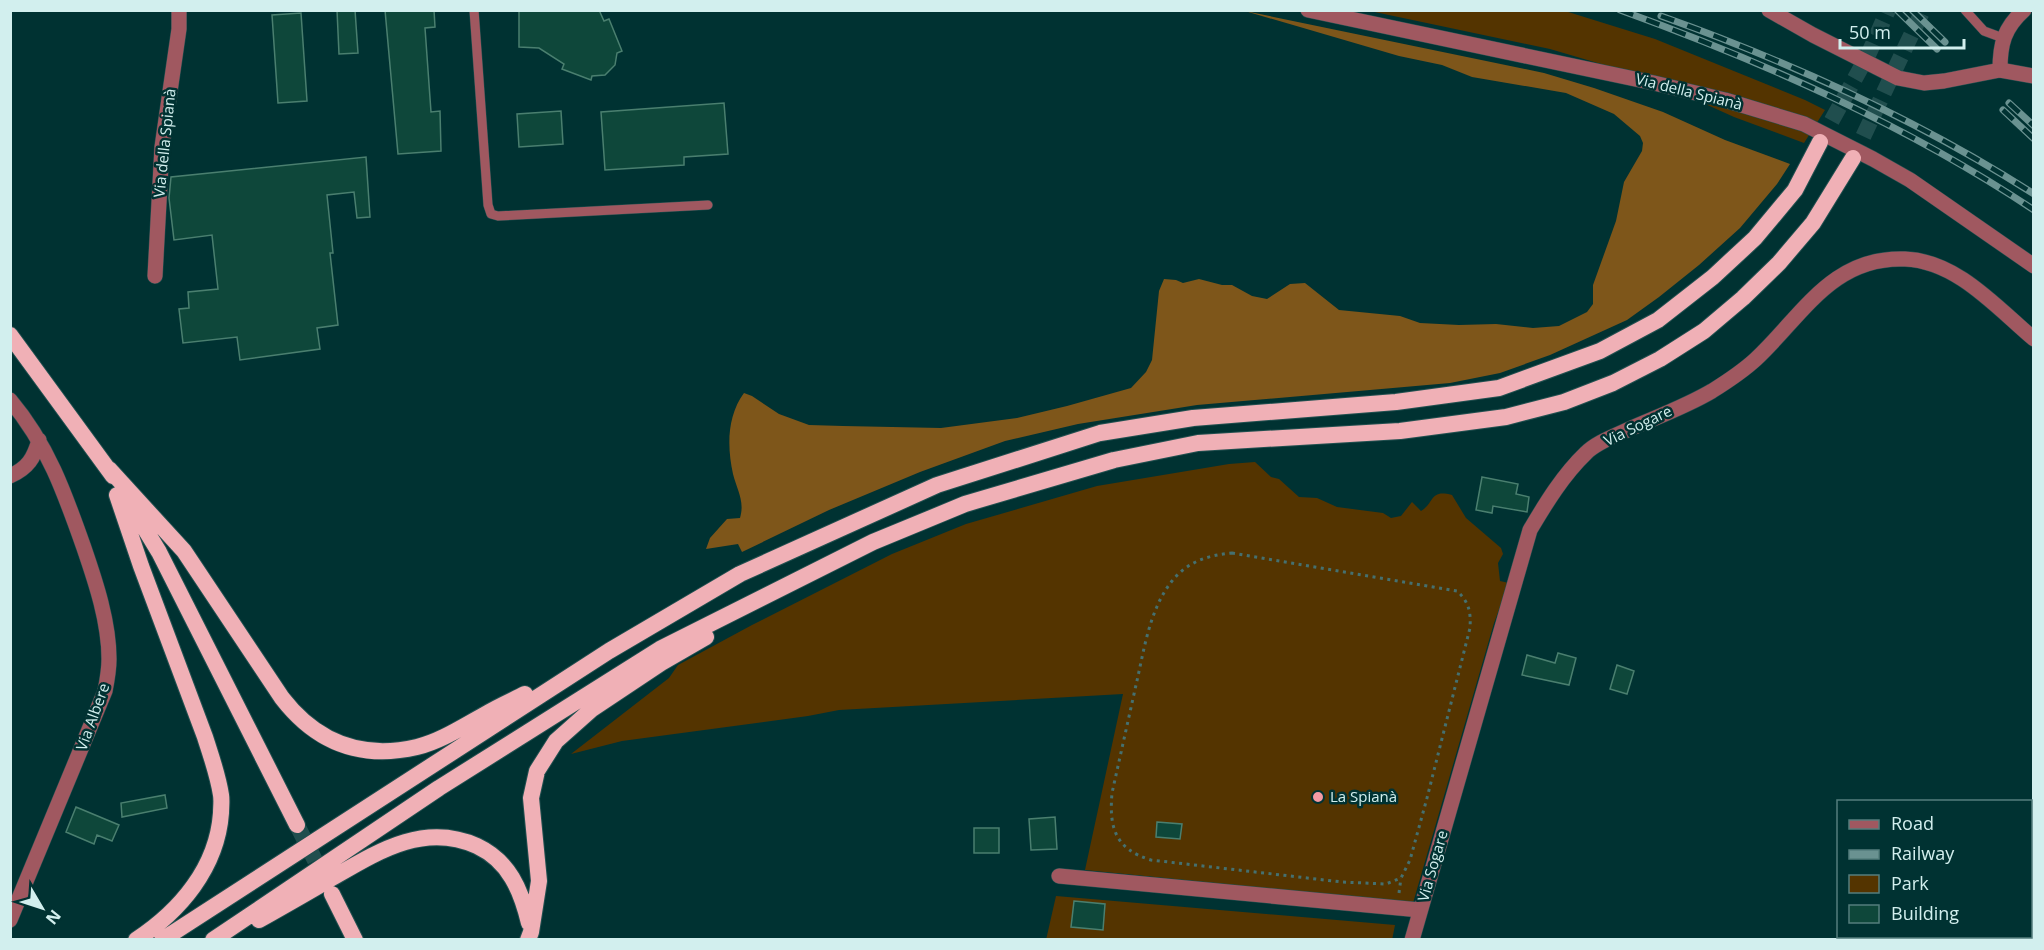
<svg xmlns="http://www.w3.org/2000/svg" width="2044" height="950" font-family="'Open Sans',sans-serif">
	<rect width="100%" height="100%" fill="#003232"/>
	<path fill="#543400" d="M1370,11H1565L1655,39L1805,100L1825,110L1804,143L1734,117L1672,89L1601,64L1550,49Z
		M1255,462L1271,477L1279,479L1299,497L1317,498L1337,507L1383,513L1391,518L1401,516L1412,502L1421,511C1435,503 1429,489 1452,495L1466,518L1501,548L1503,554L1498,563L1500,581L1509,583L1494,623L1413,903L1085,870L1123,694L839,710L808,716L622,741L571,754L669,678L678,665L752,625L892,554L966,524L1097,486L1229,464Z
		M1056,896L1395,925L1392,940H1046Z"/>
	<path fill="#7e561a" d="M1245,11L1544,73L1594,88L1663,112L1725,140L1790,164L1777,184L1740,228L1699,265L1659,297L1627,320L1550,355L1500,373L1450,383L1197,405L1078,424L1005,441L920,472L829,510L742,552L738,544L706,549L710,538L727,519L740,518C745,501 737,490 733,474C727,447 727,416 744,393L752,396L779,414L809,425L843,426L941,428L1017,418L1067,406L1131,388L1146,372L1152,360L1159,291L1164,279L1176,280L1183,283L1199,279L1222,285H1232L1252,296L1267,299L1290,284L1305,283L1339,310L1400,316L1420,323L1459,325L1496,324L1533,328L1559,326L1587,312L1593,304V285L1616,221L1624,182L1642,151L1643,143L1640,136L1614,114L1566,93L1472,77L1442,65L1399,56Z"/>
	<path fill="#0e473a" stroke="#4a7f6f" stroke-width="1.5" d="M337,10H355L358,53L339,54Z
		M385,10H434L435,27L425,28L431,112L440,111L441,151L398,154Z
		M519,10H599L604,21L609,19L622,51L617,53L615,65L605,75L592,76L591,80L562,69L564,64L539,48L519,47Z
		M301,13L307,101L278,103L272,15Z
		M724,103L728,154L684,157V165L605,170L601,112Z
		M561,111L563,144L519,147L517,114Z
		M366,157L370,217L357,218L354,192L327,195L333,253H330L338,325L317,328L320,349L240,360L237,337L183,343L179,309L189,308L188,292L218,289L212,235L174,240L169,198L171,177Z
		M1482,477L1518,484L1516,494L1529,497L1527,512L1493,506L1492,513L1476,510Z
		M1558,653L1576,658L1569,685L1522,675L1527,655L1555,663Z
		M1617,665L1634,671L1627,694L1610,689Z
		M165,795L167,808L122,817L121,803Z
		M76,807L119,825L112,841L97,835L94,844L66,832Z
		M1055,817L1057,849L1031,850L1029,819Z
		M1157,822L1182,824L1180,839L1156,837Z
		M974,828H999V853H974Z
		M1074,901L1105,904L1103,930L1071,927Z"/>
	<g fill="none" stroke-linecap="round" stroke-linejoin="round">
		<path stroke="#204e4e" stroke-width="16" stroke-dasharray="16 8" stroke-linecap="butt" d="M1820,142L1869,53L1888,10
			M1853,158L1923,10
			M297,825L325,880"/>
		<defs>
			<path id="service" d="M474,10L488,205L491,214L498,216L708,205
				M1965,10L1984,31L2003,38"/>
			<path id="minor" d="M1308,10L1654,83L1725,100L1804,124L1873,159L1910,180L2034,266
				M2000,70C2000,44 2004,28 2024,10
				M155,276L162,147L179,29V10
				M10,400C48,445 65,494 84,548C96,583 109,622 109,659C109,670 107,681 105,691L10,920
				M10,476C28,468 34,458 39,440
				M1059,876L1420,910
				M1412,940L1530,530C1546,503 1563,475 1586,453C1596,443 1612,437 1625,431C1654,418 1685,407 1712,391C1728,381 1742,372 1756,359C1802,316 1832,256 1905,259C1957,261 1996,307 2034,339"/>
			<path id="tertiary" d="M1769,10L1813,35L1898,78L1924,83L1944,81L2000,70L2034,76"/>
			<path id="trunk" d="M10,335L113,476
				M109,469L184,551L282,698C316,742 361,760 417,747C441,741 462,727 484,715C497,707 511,701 525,694
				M117,495L141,566L205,737C211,756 218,775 221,795C222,801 221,807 221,813C217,868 180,911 136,940
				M128,501L159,552L297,825
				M332,894L355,940
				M259,920C282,907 305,894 327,881C374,854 422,821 477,846C509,861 521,890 529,923
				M162,940L609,651L740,574L937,485L1100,433L1193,418L1396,402L1499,388L1600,351L1658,320L1713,277L1755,238L1795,190L1820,142
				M213,940L439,788L660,649L873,542L965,504L1114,460L1198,443L1400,431L1506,417L1564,402L1613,383L1660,359L1704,331L1743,298L1779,263L1813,223L1853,158
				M528,940L531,932L539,881L531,798L537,771L556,741L592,709L661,663L706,637"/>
		</defs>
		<use href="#service" stroke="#225050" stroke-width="10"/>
		<use href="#minor" stroke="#225050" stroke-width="16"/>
		<use href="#tertiary" stroke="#225050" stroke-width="16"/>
		<use href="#trunk" stroke="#225050" stroke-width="18"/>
		<path stroke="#45706f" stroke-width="3" stroke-dasharray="3 4.5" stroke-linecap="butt" d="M1232,553L1457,591C1469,602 1471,612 1470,628L1427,798L1410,860L1401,878L1386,884L1342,882L1151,860C1115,849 1109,828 1112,793C1120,757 1128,721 1136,685C1144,651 1149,610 1172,581C1187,562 1208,555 1232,553Z
			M1399,893L1401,878"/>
		<use href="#service" stroke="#a05860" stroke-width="9"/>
		<use href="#minor" stroke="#a05860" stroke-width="15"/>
		<use href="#tertiary" stroke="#a05860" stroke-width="15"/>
		<use href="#trunk" stroke="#f0b0b6" stroke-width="16"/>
		<defs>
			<path id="rail" d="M1620,10C1764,62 1906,125 2034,210
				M1897,10L1937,49
				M1912,10L1945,42
				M1661,16C1790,62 1918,120 2034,194
				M2009,103L2034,126
				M2003,110L2034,139"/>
		</defs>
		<use href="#rail" stroke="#6a9291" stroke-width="7"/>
		<use href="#rail" stroke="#003232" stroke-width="4.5" stroke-dasharray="14" stroke-linecap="butt"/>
	</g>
	<circle fill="#f49aa3" stroke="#003232" stroke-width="2" cx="1318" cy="797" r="6"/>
	<g text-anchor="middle" stroke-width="5" stroke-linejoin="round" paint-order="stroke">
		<g font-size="15" fill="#d2efee" stroke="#003232">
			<text transform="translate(1689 92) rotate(14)" y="5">Via della Spianà</text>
			<text transform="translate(165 143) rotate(-84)" y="5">Via della Spianà</text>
			<text transform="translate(1638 426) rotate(-26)" y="5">Via Sogare</text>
			<text transform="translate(93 717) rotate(-70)" y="5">Via Albere</text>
			<text transform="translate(1433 866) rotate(-74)" y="5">Via Sogare</text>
		</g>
		<g font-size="15" fill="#d2efee" stroke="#003232" text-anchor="start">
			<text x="1330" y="802">La Spianà</text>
		</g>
	</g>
	<rect width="2044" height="950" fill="none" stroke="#d2efee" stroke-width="24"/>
	<rect x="1837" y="800" width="195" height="138" fill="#003232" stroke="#547e7d" stroke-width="1.5"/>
	<rect x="1849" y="820" width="30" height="9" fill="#a05860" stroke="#547e7d" stroke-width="1.5"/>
	<text x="1891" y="830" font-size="18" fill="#d2efee">Road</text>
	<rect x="1849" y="850" width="30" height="9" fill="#6a9291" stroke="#547e7d" stroke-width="1.5"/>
	<text x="1891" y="860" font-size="18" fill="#d2efee">Railway</text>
	<rect x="1849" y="875" width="30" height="18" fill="#543400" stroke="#547e7d" stroke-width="1.5"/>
	<text x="1891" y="890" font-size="18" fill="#d2efee">Park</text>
	<rect x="1849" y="905" width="30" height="18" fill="#0e473a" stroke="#547e7d" stroke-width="1.5"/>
	<text x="1891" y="920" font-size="18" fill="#d2efee">Building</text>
	<g transform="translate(42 908) rotate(129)" stroke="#003232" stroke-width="4.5" paint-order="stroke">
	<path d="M0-4.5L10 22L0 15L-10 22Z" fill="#d2efee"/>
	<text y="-9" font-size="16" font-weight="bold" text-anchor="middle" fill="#d2efee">N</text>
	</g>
	<path d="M1840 39v9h124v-9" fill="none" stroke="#d2efee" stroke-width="3"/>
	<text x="1849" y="39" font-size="18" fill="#d2efee" stroke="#003232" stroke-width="4.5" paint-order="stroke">50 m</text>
</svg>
